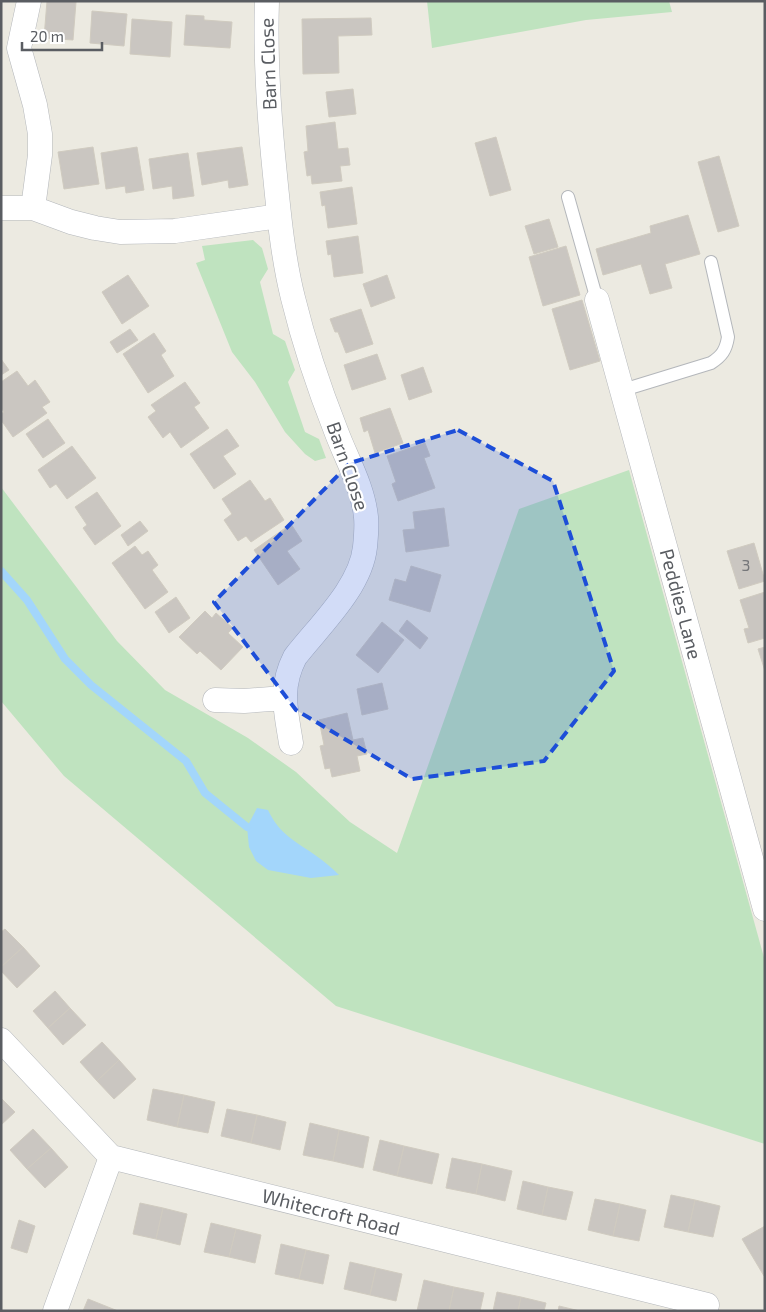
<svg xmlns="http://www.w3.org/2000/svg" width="766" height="1312" font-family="'Exo 2',sans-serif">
	<rect width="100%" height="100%" fill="#eceae1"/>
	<path fill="#bfe3bf" d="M427,1H669L672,12L586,20L432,48Z
		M253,240L262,248L268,269L260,282L273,334L285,341L295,370L288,382L305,432L319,439L326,458L315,461L305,454L285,432L255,382L232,352L196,263L205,260L202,246Z
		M629,470L765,961V1144L336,1006L64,776L1,701V487L117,641L165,690L248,738L296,772L350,822L397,853L519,509Z"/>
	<path fill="#a3d6fb" d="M257,808L268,810C280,835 294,840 315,855C324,861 332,868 339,875L311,878L268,870L256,861L249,847L247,827Z"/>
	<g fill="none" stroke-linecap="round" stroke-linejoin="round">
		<path stroke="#a3d6fb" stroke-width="8" d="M1,571L27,600L65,659L91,685L186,761L205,793L247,827"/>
	</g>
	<path fill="#cac6c1" stroke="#d0cbc0" d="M47,1L76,2L73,40L44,38Z
		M92,11L127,14L124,46L90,43Z
		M186,15L204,16V20L232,22L230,48L184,45Z
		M371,18L372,35L338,36L339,73L303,74L302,19Z
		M132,19L172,22L170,57L130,54Z
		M353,89L356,114L329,117L326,92Z
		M335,122L338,149L348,148L350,165L340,166L342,181L312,184L311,175L307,176L304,152L308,151L306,126Z
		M496,137L511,190L490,196L475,143Z
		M93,147L99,184L64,189L58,152Z
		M137,147L144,190L126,193L125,186L106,189L101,153Z
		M242,147L248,185L229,188L228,180L202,185L197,153Z
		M188,153L194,196L173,199L172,186L153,189L149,159Z
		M719,156L739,226L718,232L698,162Z
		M352,187L357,224L328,228L325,205L322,206L320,192Z
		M688,215L700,254L665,264L672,288L650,294L641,264L603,275L596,249L651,233L650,226Z
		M549,219L558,247L534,254L525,226Z
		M358,236L363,273L334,277L331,254L328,255L326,241Z
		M566,246L580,295L543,306L529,257Z
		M128,275L149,306L122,324L102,292Z
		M387,275L395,298L371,307L363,284Z
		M582,300L600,361L570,370L552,309Z
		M361,309L373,344L346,353L338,332H335L330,319Z
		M130,329L138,340L117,353L110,342Z
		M154,333L166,351L161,355L174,376L148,393L123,354Z
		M377,354L386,379L352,390L344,365Z
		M1,359L9,370L1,375Z
		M423,367L432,392L409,400L401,375Z
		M17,371L28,386L35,380L50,402L42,407L47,413L13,437L1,420V414L4,412L1,408V382Z
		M185,382L200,403L194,407L209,428L181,448L170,432L163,438L148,417L156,411L151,405Z
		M390,408L403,443L375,453L368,430L364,432L360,418Z
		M48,419L65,443L43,458L26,434Z
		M227,429L239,446L223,456L236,474L214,489L190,454Z
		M425,443L430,456L424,458L435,488L398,501L392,484L396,482L387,456Z
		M72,446L96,478L67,499L56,484L50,488L38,470Z
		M250,480L265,501L270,498L284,520L251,542L246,536L238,541L224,520L232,514L222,499Z
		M97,492L121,526L95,545L83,528L87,525L75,507Z
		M444,508L449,546L406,552L403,530L415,529L413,512Z
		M140,521L148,531L128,546L121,535Z
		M291,524L302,541L287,551L300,569L278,585L254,550Z
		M754,543L765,581L739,589L727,551Z
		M135,546L142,555L148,551L158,565L152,570L168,592L145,609L112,563Z
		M411,566L441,575L430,612L389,600L395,579L406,582Z
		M765,592V638L748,643L744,629L749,628L740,600Z
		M176,597L190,618L169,633L155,612Z
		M205,611L212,618L216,613L233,628L228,633L243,647L221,670L200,651L197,654L179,637Z
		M407,620L428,638L420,649L399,631Z
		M382,622L404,640L378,673L356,655Z
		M765,647V671L758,649Z
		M382,683L388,709L362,715L357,689Z
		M347,713L353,740L363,738L367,754L357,756L360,771L332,777L330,768L325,769L320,746L324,745L319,720Z
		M5,929L23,947L1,967V932Z
		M23,947L40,966L17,988L1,971V967Z
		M55,991L70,1008L48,1028L33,1011Z
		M70,1008L86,1025L63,1045L48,1028Z
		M102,1042L119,1060L97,1081L80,1062Z
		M119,1060L136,1079L114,1099L97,1081Z
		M153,1089L184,1095L177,1127L147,1120Z
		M184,1095L215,1102L208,1133L177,1127Z
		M1,1098L15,1112L1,1125Z
		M227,1109L257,1115L251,1143L221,1136Z
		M257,1115L286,1122L280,1150L251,1143Z
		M310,1123L339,1130L333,1161L303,1155Z
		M33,1129L51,1148L27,1169L10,1150Z
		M339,1130L369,1137L363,1168L333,1161Z
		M380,1140L404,1146L397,1176L373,1170Z
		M404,1146L439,1154L432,1184L397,1176Z
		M51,1148L68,1167L45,1188L27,1169Z
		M452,1158L482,1164L476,1194L446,1188Z
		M482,1164L512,1171L505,1201L476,1194Z
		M523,1181L548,1187L542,1215L517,1209Z
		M548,1187L573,1192L566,1220L542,1215Z
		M671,1195L695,1200L688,1232L664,1227Z
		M595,1199L620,1204L613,1236L588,1230Z
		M695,1200L720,1206L713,1237L688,1232Z
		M140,1203L163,1208L156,1239L133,1234Z
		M620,1204L646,1210L639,1241L613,1236Z
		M163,1208L187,1214L180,1245L156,1239Z
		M19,1220L35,1226L27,1253L11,1248Z
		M211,1223L236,1229L229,1257L204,1252Z
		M765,1226V1276H764L742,1239Z
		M236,1229L261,1235L255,1263L229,1257Z
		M281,1244L306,1250L299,1279L275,1274Z
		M306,1250L329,1255L323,1284L299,1279Z
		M350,1262L376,1268L370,1295L344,1289Z
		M376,1268L402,1274L396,1301L370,1295Z
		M424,1280L454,1287L449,1311H417Z
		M454,1287L484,1293L480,1311H449Z
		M497,1292L521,1297L518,1311H493Z
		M521,1297L546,1303L544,1311H518Z
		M88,1299L118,1311H83Z
		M559,1306L580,1311H558Z"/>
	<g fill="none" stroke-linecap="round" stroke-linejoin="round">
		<defs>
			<path id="lane" d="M568,197L597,300
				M623,390L711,363C722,356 726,350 728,337L711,262"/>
			<path id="street" d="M29,1L19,48L35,105L40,134V155L33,208
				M267,1C265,59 269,117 275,175C279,216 283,258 293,298C304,343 319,388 336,431C346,458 363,487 366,517C367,527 366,537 365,547C361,587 319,626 295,657C279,688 286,711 291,743
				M1,208H33L71,222L95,228L120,232L175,231L279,216
				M597,300L765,909
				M215,700L244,701L284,698
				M1,1040L111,1157L707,1305
				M55,1311L111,1157"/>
		</defs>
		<use href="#lane" stroke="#b4b7bb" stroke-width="14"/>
		<use href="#street" stroke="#b4b7bb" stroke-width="25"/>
		<use href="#lane" stroke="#fff" stroke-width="12"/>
		<use href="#street" stroke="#fff" stroke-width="24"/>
	</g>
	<path fill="#1d4ed8" fill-opacity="0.2" stroke="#1d4ed8" stroke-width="4" stroke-dasharray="10 6" stroke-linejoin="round" d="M458,430L553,481L614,671L544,761L412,779L296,710L214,602L350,463Z"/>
	<g text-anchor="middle" stroke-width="4.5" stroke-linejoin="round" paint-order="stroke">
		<g font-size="16" fill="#76777a">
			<text x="746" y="571">3</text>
		</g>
		<g font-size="19" fill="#5a5d62" stroke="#fff">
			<text transform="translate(268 64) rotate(-92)" y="7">Barn Close</text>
			<text transform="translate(348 466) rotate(71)" y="7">Barn Close</text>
			<text transform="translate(681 604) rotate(75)" y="7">Peddies Lane</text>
			<text transform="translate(331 1212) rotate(14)" y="7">Whitecroft Road</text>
		</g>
	</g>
	<rect width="766" height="1312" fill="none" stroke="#5a5d62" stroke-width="5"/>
	<path d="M22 42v8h80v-8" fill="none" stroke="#5a5d62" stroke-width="2.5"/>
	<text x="30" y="42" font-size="15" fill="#5a5d62" stroke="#ffffff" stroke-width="4" paint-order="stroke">20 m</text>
</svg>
